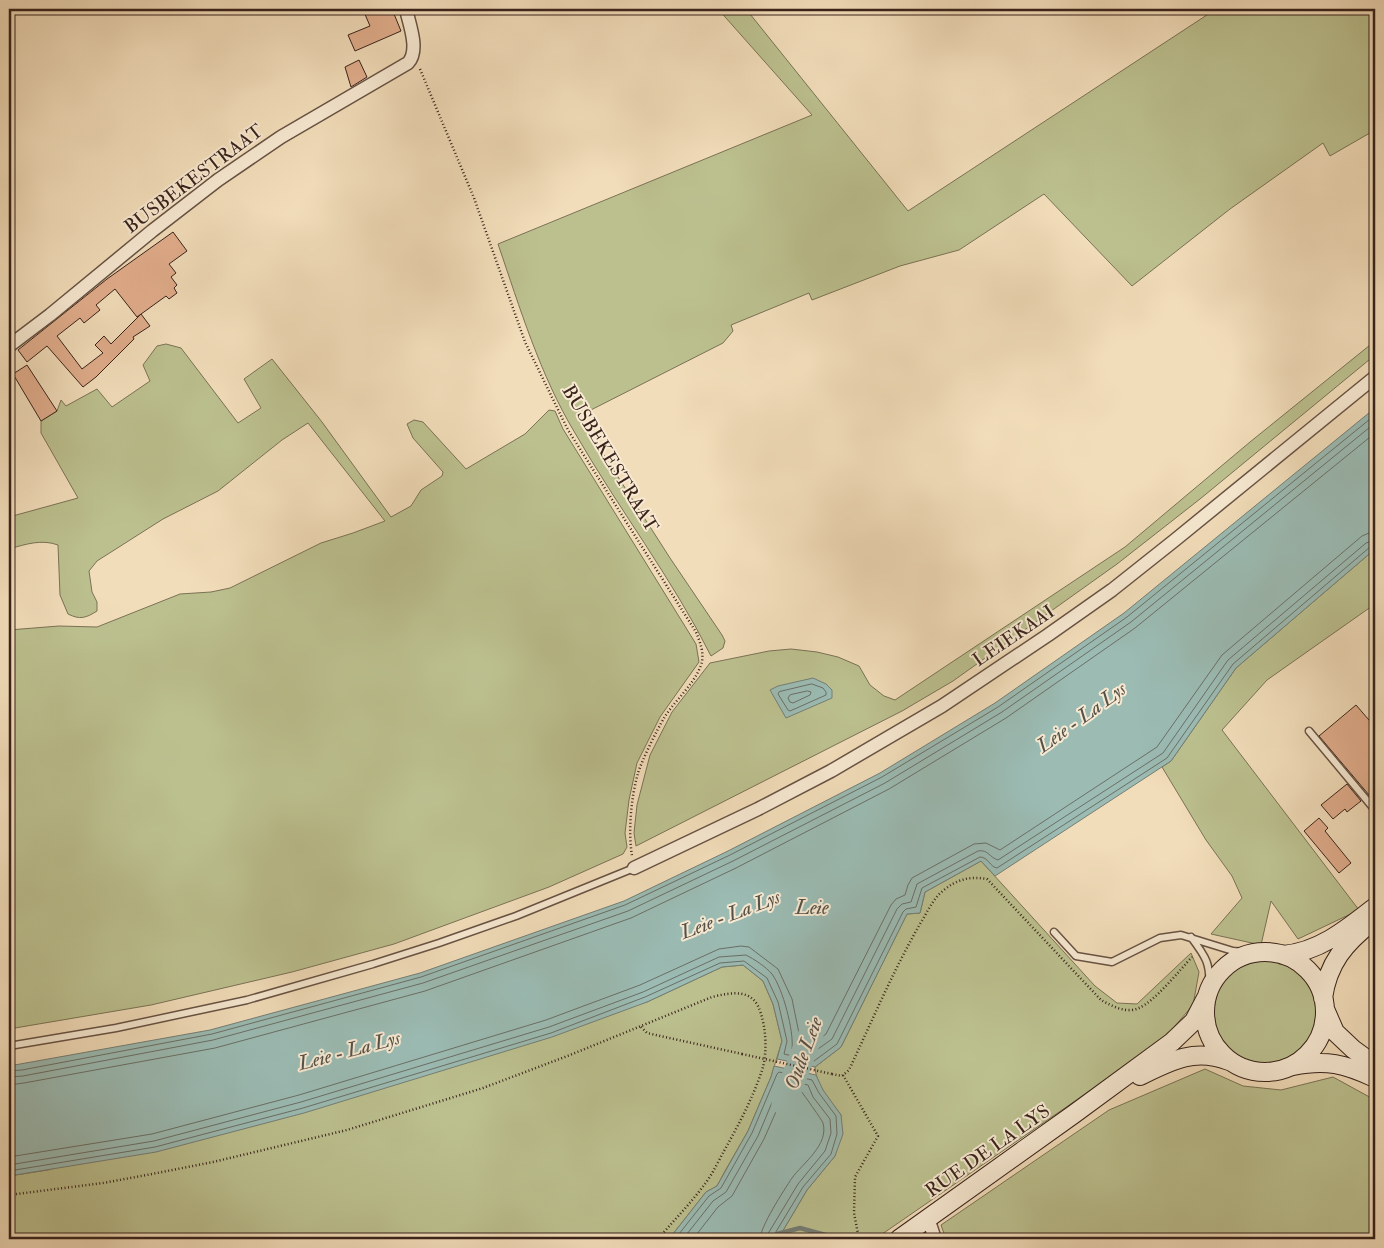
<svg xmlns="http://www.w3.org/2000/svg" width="1384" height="1248" font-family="'IM FELL Double Pica',serif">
	<rect width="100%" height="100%" fill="#f2ddba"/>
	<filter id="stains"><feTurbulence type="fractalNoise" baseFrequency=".004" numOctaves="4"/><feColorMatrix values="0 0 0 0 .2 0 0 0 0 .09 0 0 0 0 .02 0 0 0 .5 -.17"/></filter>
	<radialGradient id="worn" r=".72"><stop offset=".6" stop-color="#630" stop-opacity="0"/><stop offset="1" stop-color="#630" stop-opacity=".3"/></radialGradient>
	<path fill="#bcc08f" stroke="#7a7255" d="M718,9H746L908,211L1216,9H1285L1286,10L1288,9H1375V130L1330,156L1323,143L1230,209L1132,286L1044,194L959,250L900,266L812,300L809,293L731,325L733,331L723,343L579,416L670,558L722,635L725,641L723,648L711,656C672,578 618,508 575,433C540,375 520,308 498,244L812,115Z
		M1375,341V355L1200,499L1117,564L953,681L902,711L636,846L634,833L637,805L650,755L672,712L710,663L769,651L791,649L817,652L838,657L859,666L870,685L884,696L895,700L1125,547L1250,442Z
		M166,344L181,348L238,423L261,408L244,379L272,359L322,422L391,517L411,506L421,490L442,476L443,472L413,438L407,424L414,420L423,422L466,469L525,434L549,410L555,411L563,429L696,644L699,662L660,717L637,763L629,800L625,833L627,847L623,854L549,887L394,944L292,972L151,1005L9,1029V630L59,626L97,627L180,594L211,592L230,588L321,543L353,533L385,521L308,423L282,440L218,491L163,519L97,561L89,571L92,592L97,602V611C86,618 80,620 68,614L60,595L58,545C42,539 26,544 9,549V517L78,498L41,433V421L57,411L61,400L66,406L97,389L112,407L150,381L143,365L157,346Z
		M1375,549V604L1267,680L1222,730L1359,910L1298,939L1271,901L1261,945L1211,934L1242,898L1232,876L1206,840L1162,767L1171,761L1236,668Z
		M981,861L1095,986L1117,1003L1137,1004L1191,953L1199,972L1193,1005L1162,1041L875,1239H778L807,1190L835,1156L841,1115C830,1100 816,1086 815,1067L841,1047L907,914L920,913L925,892Z
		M1214 1012a51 51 0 1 1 102 0a51 51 0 1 1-102 0Z
		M743,965L763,981L773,1004L782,1041L771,1077L748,1131L725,1171L717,1186L706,1192L669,1239H9V1176L48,1170L647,1002L722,967Z
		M1205,1069L1243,1086L1281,1090L1333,1077L1375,1100V1239H946L941,1225L1109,1110Z"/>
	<path fill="#9bbbb3" stroke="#747e76" d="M1375,408V549L1236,668L1171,761L995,876L981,861L925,892L920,913L907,914L841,1047L815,1067L777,1059L782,1041L773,1004L763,981L743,965L722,967L647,1002L552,1037L304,1113L156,1152L9,1176V1066L210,1030L420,973L624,901L728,851L880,773L995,703L1124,613Z
		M813,678L826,684L832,690V698L786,718L770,690L778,686Z
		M774,1066L816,1075L823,1090L841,1115L843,1134L835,1156L807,1190L778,1239H669L706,1192L717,1186L748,1131L771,1077Z"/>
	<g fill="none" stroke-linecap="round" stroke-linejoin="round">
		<path stroke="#6a6f67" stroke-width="1" d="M812,684L823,688L826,692V695L790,711L788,710L778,694L779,692Z
			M808,691L811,692L810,695L793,703L790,702L788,698L790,695Z
			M9,1071L22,1070L212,1034L421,977L625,905L730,855L882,777L998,707L1127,617L1375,415
			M9,1077L23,1076L213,1040L423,983L628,911L733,861L885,783L1002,712L1131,622L1375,423
			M9,1085L24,1083L215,1048L425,991L631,918L736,868L889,789L1006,718L1135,628L1375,433
			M9,1157L152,1134L299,1095L546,1020L640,985L719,949L741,946L749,947L778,969L792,999L801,1043L810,1046L826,1034L891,905L896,899L905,895L908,885L912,878L974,844L986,843L1000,850L1157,747L1222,655L1362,536L1369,533L1375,532
			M9,1165L154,1141L301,1102L549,1027L643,992L719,957L746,955C754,959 766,967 772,974C783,989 794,1031 792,1049L811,1054L832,1039L897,909L902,904L911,902L917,884L978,851C988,849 990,858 998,860L1163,753L1228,660L1366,543L1375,540
			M9,1171L155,1147L303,1108L551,1033L645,997L720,963L744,961L767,978L778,1002L787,1041L784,1054L814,1061L837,1044L903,912L906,909L916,907L922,888L980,857C988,857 990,867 997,868L1167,758L1233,664L1370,547L1375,546
			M675,1239L709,1196L721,1188L752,1133L777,1074L779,1072L812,1080L819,1093L836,1116L837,1134L831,1154L803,1187L774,1235V1239
			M683,1239L713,1201L726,1192L758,1136L781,1081L784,1080L808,1085L813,1097L830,1119L831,1133L825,1151L798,1184L769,1232L767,1239
			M693,1239L718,1207L732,1196L764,1139L786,1089L788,1088L801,1091C804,1095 822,1120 823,1123C829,1145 803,1163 792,1178C784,1190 760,1227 760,1239"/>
		<path stroke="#747e76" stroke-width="4.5" d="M777,1234L800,1228L829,1236L831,1239"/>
		<path stroke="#9bbbb3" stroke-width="25" d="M784,1103L812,1031"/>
	</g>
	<path fill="#e1ad8c" stroke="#39231b" d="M371,9H392L401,31L355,51L348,35L370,26L364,12Z
		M359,60L367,77L351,87L345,67Z
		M173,232L187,251L169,264L176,273L171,277L177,285L174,288L177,293L169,299L166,296L137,317L115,289L96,305L100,310L84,323L80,318L57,336L82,369L103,353L95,345L104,336L111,344L141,314L150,326L133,337L134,339L96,377L83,387L47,346L27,362L18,350L107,279Z
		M27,365L57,411L41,421L13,374Z
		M1356,705L1375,727V802L1319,736Z
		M1347,784L1361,801L1347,812L1345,809L1333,819L1321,805Z
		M1319,818L1328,828L1325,831L1351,863L1339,873L1304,831Z"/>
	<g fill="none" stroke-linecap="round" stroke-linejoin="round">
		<defs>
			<path id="service" d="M1309,731L1375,810
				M1054,932L1076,956L1112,962L1160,938L1181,935L1233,951L1256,953
				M1191,937C1206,957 1211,964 1209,989
				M9,1046L116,1028L247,1000L373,964L439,943L516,916L634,868"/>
			<path id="minor" d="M9,346L50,315L152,231L218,180L281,137L408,63C420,50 409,24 406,9
				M634,868L758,809L831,771L942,706L1048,635L1112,590L1175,540L1375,377
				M928,1218L935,1239"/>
			<path id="secondary" d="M1205 1012a60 60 0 1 1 120 0a60 60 0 1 1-120 0Z
				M1283,955C1319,952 1347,929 1375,907
				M1323,998C1328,963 1345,943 1372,922
				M1325,1009L1335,1032L1353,1049L1375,1065
				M1293,1066C1326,1059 1345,1064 1375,1078
				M1140,1076C1172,1060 1195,1048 1229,1061
				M899,1239L1074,1114L1172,1042L1194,1021L1206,998"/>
		</defs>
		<use href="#service" stroke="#675243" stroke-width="9"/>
		<use href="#minor" stroke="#675243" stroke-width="15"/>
		<use href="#secondary" stroke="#39231b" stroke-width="20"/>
		<path stroke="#39231b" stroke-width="2.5" stroke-dasharray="1 2.5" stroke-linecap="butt" d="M420,69L474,198L525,342L568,430L696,632C700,642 705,654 701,665C694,685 675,700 664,718C657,730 642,760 638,773C631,798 628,831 632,856
			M641,1027L647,1033L742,1054
			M832,1074L842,1076L849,1070C872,1021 893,971 920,924C927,913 933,898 944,890C957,879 971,876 987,879L1101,1000C1112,1006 1126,1014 1139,1008C1154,1002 1180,970 1192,957
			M843,1075L878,1136L855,1177L854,1213L859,1239
			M9,1195L103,1183L152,1174L213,1162L347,1130L483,1088L570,1055L712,997C733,992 754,988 761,1014C766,1029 767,1052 763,1067C754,1096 739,1124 724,1151C719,1160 714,1171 707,1181C693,1201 674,1220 658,1239"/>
		<use href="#service" stroke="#f7e9d2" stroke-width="6"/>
		<use href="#minor" stroke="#f7e9d2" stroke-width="12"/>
		<use href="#secondary" stroke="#f7e9d2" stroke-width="18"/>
		<path stroke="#39231b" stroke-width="2.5" stroke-dasharray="1 2.5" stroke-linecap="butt" d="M742,1054L832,1074"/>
	</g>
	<g text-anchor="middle" stroke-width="4" stroke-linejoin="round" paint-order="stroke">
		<g font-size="19" fill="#39231b" stroke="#f7e9d2">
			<text transform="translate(193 178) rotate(-37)" y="7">BUSBEKESTRAAT</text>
			<text transform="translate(611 458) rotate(59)" y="7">BUSBEKESTRAAT</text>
			<text transform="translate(1013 635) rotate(-34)" y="7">LEIEKAAI</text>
			<text transform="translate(987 1150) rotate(-35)" y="7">RUE DE LA LYS</text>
		</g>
		<g font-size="20" font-style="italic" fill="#565149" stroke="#f7e9d2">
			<text transform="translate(1081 717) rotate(-36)" y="7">Leie - La Lys</text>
			<text x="812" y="914">Leie</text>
			<text transform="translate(730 914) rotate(-21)" y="7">Leie - La Lys</text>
			<text transform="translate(349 1050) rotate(-15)" y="7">Leie - La Lys</text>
			<text transform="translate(803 1053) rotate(-70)" y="7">Oude Leie</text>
		</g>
	</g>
	<rect width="1384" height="1248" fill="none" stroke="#f2ddba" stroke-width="30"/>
	<rect x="10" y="10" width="1364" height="1228" fill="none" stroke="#39231b" stroke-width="2.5"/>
	<rect x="15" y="15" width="1354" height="1218" fill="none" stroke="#39231b"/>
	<rect width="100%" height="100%" filter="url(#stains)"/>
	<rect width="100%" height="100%" fill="url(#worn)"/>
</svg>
